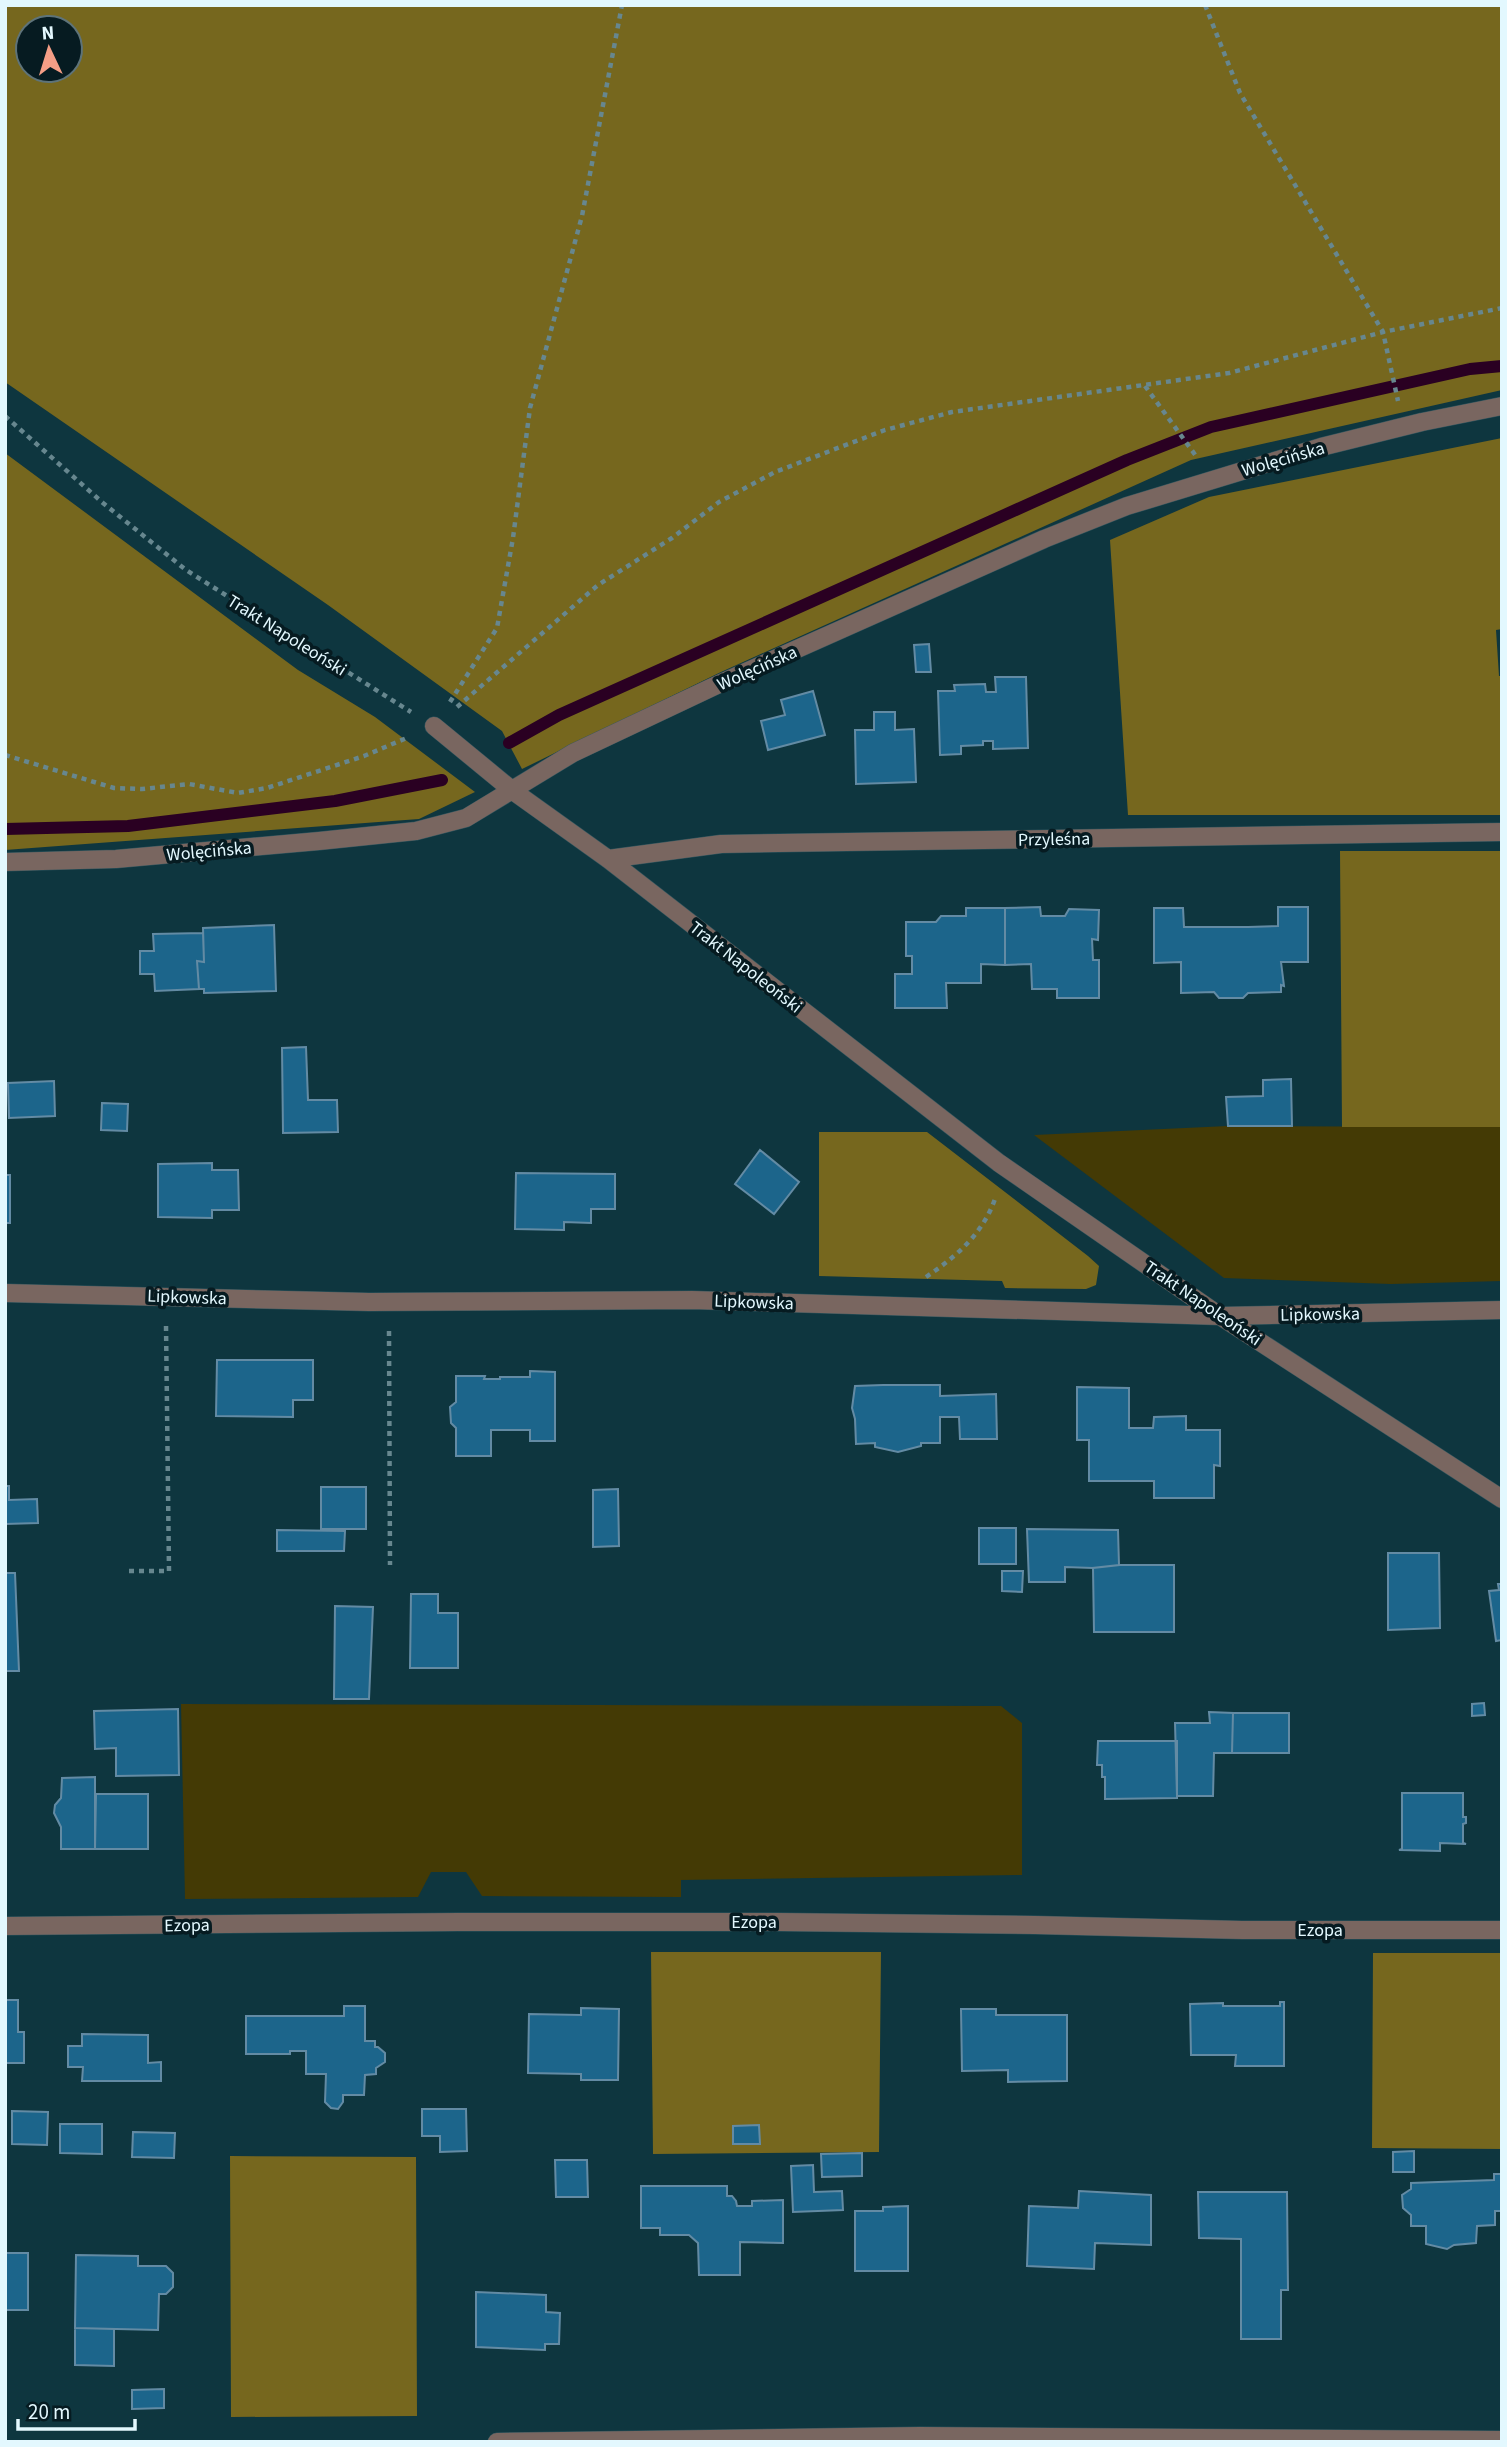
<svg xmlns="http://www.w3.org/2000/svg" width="1507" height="2447" font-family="'Source Sans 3',sans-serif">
	<rect width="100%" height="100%" fill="#0e363f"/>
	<path fill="#443a05" d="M1228,1126L1502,1127V1281L1391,1284L1224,1278L1034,1135Z
		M181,1704L1001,1706L1022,1723V1875L681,1880V1897L482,1896L466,1872H431L418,1897L185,1899Z"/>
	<path fill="#76671e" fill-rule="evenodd" d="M5,5H1502V390L1191,460L721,672L522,769L502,731L328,605L5,382ZM28,28H70V70H28Z
		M1502,438V629L1496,630L1499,676H1502V815H1128L1110,540L1209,497Z
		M5,453L298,670L375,717L475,792L419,819L5,850Z
		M1340,851H1502V1127H1342Z
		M819,1132H927L1088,1256L1099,1266L1096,1285L1086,1289L1005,1288L1002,1281L819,1276Z
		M651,1952H881L879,2152L653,2154Z
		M1373,1953H1502V2149L1372,2148Z
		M230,2156L416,2157L417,2416L231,2417Z"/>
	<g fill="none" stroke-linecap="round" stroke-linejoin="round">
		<path stroke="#2a0022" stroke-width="12" d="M509,743L559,715L1127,460L1211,427L1470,369L1502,366
			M5,829L128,826L335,801L442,780"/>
	</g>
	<path fill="#1c658b" stroke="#638ba4" stroke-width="2" d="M929,644L931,672H916L914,645Z
		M995,677H1026L1028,748L993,749V741H983V745L961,746V754L940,755L938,691H955L954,685L985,684L986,692H996Z
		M813,691L825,735L768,750L761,721L785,715L781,700Z
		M874,712H895V730L914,729L916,782L856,784L855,730H874Z
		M1040,907L1041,916H1065L1069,909L1099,910L1098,940L1092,939L1093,960H1099V998H1057V989H1032L1031,964L1005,965V908Z
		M1278,907H1308V962H1281L1284,986L1281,985V992L1248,993L1243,998H1219L1214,992L1181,993V962L1154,963V908H1183L1184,927H1248L1278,926Z
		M966,908H1005V965L981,964V983H946L947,1008H895V974H912V956H906V922H936L941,916H966Z
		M274,925L276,991L204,993V989H199L197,961L204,962L203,928Z
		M203,933L204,962L197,961L199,989L155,991L154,974H140V951H154L153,934Z
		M306,1047L308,1100H337L338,1132L283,1133L282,1048Z
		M1291,1079L1292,1126H1228L1226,1097L1263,1096V1080Z
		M54,1081L55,1116L9,1118L8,1083Z
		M102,1103L128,1104L127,1131L101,1130Z
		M760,1150L799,1182L774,1214L735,1184Z
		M212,1163V1170H238L239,1210H212V1218L158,1217V1164Z
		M516,1173L615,1174V1209H591V1223L564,1222V1230L515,1229Z
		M5,1175H10V1223H5Z
		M217,1360H313V1400H293V1417L216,1416Z
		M530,1371L555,1372V1441H530V1430H491V1456H456V1428L451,1423L450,1407L456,1402V1376H485L484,1379H500V1377H530Z
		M883,1385H940V1396L996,1394L997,1439H960L959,1417H940V1443H921V1446L898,1452L875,1447V1443L856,1444L855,1419L852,1408L855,1386Z
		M1077,1387L1129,1388V1428H1153L1154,1417L1186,1416V1430H1220V1466L1214,1465V1498H1154V1481H1089V1440H1077Z
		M5,1486H9V1500L37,1499L38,1523L5,1524Z
		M321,1487H366V1529H321Z
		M618,1489L619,1546L593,1547V1490Z
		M979,1528H1016V1564H979Z
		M1027,1529L1118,1530L1119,1565L1093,1568L1065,1567V1582H1029Z
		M277,1530L345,1531L344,1551H277Z
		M1388,1553H1439L1440,1628L1388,1630Z
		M1119,1565H1174V1632H1094L1093,1568Z
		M1002,1571H1023L1022,1592L1002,1591Z
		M5,1573H15L19,1671H5Z
		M1498,1584H1502V1640L1496,1641L1489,1591L1499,1590Z
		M411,1594H438V1613H458V1668H410Z
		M335,1606L373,1607L369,1699H334Z
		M1484,1703L1485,1715L1472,1716V1704Z
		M178,1709L179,1775L116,1776V1748L95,1749L94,1711Z
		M1209,1712L1233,1713L1232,1753H1214L1213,1796H1177L1175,1723H1210Z
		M1233,1713H1289V1753H1232Z
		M1098,1741H1177V1798L1105,1799V1777H1102V1765H1097Z
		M95,1777V1849H61V1827L54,1813L55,1805L61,1798L62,1778Z
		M1402,1793H1463V1817H1466V1823L1463,1824V1843L1466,1844L1440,1843V1851L1399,1850L1402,1849Z
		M96,1794H148V1849H95Z
		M5,2000H18V2032H24V2063H5Z
		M1280,2002H1284V2066H1235L1236,2055H1191L1190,2004L1223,2003V2006H1280Z
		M344,2006H365V2041H375V2047H378L385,2053V2062L376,2068V2074L365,2075L364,2095H343V2102L338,2109L331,2108L325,2102L326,2074H306V2051H290V2054H246V2016H344Z
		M581,2008L619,2009L618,2080H581V2074L528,2073L529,2014L581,2015Z
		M961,2009H996V2015H1067V2081L1008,2082V2070L962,2071Z
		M82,2034L148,2035V2063L161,2062V2081H82L83,2067H68V2046H82Z
		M422,2109H466L467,2151L440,2152V2136H422Z
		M12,2111L48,2112L47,2145L12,2144Z
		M60,2124H102V2154L60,2153Z
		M759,2125L760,2144H733V2126Z
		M133,2132L175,2133L174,2158L132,2157Z
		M1414,2151V2172H1393V2152Z
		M862,2153V2176L822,2177L821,2154Z
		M555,2160H587L588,2197H556Z
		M813,2165L814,2192L842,2191L843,2210L793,2212L791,2166Z
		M1494,2174H1502V2211H1495V2225L1477,2226L1476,2243L1454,2245L1447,2249L1426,2244V2226H1411V2215L1403,2208L1402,2195L1411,2189V2183L1494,2180Z
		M641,2186H727V2196H732L736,2201L737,2206H752V2201L783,2200V2243L740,2242V2275H699L698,2243L689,2235H660V2228H641Z
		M1079,2191L1151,2195V2245L1095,2243L1094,2269L1027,2266L1029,2206L1078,2208Z
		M1198,2192H1287L1288,2290H1281V2339H1241V2239L1199,2238Z
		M908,2206V2271H855V2211H883V2207Z
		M6,2253H28V2310H5Z
		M76,2255L138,2256V2266H166L173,2273V2287L166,2294H159L158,2330L75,2328Z
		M476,2292L546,2295V2312L560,2313L559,2344H545V2350L476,2347Z
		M75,2328L114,2329V2366L75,2365Z
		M164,2389V2408L132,2409V2390Z"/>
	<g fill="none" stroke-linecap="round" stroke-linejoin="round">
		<defs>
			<path id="minor" d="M434,726L513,791L608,859L999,1163L1220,1316L1502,1499
				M608,859L721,844L1502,832
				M5,862L116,859L319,841L416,831L466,818L573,753L721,683L1044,539L1127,506L1321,447L1422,422L1502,406
				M5,1293L369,1302L692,1300L1220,1316L1502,1310
				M5,1926L458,1922H778L1035,1925L1242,1930H1502
				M497,2442L920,2436L1502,2440"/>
		</defs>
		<use href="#minor" stroke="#30555e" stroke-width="19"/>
		<path stroke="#67878f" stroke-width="4.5" stroke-dasharray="5 5" stroke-linecap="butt" d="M1205,5L1240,93L1383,332L1398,401
			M1145,386L1196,456
			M5,416L103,503L186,570L411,712
			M450,702L497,628L513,538L530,408L582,216L622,5
			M457,707L598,585L672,538L719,502L775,472L885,430L952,412L1229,373L1383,332L1502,308
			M5,755L114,788L142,789L189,784L238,793L267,788L364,756L409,737
			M926,1277C957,1256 984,1233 996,1196
			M389,1331L390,1565
			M129,1571H169L166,1325"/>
		<use href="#minor" stroke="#796660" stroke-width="18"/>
	</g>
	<g text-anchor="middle" stroke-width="7" stroke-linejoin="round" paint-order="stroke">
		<g font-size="18" fill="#e3f8fe" stroke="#061b21">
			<text transform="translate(1283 459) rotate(-16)" y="6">Wolęcińska</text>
			<text transform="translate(287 635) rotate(32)" y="6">Trakt Napoleoński</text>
			<text transform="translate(757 668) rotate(-24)" y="6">Wolęcińska</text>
			<text transform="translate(1054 839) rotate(-1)" y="6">Przyleśna</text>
			<text transform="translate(209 851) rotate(-5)" y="6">Wolęcińska</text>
			<text transform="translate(746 967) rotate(38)" y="6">Trakt Napoleoński</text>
			<text transform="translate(187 1297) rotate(2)" y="6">Lipkowska</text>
			<text transform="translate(754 1302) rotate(2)" y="6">Lipkowska</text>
			<text transform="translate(1203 1303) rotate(34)" y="6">Trakt Napoleoński</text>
			<text transform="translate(1320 1314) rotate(-1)" y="6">Lipkowska</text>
			<text x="754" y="1928">Ezopa</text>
			<text transform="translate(187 1925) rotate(-1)" y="6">Ezopa</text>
			<text x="1320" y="1936">Ezopa</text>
		</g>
	</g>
	<rect width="1507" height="2447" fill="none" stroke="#e3f8fe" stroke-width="14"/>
	<g transform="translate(49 49) rotate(356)"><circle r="33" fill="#061b21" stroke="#5e7379" stroke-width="2"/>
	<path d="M0-5L12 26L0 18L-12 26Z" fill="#f49e86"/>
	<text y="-10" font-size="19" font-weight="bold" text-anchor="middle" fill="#e3f8fe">N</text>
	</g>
	<path d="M18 2419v10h117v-10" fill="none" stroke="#e3f8fe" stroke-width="3.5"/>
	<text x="28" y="2419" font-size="21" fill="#e3f8fe" stroke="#061b21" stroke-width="5" paint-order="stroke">20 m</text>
</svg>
